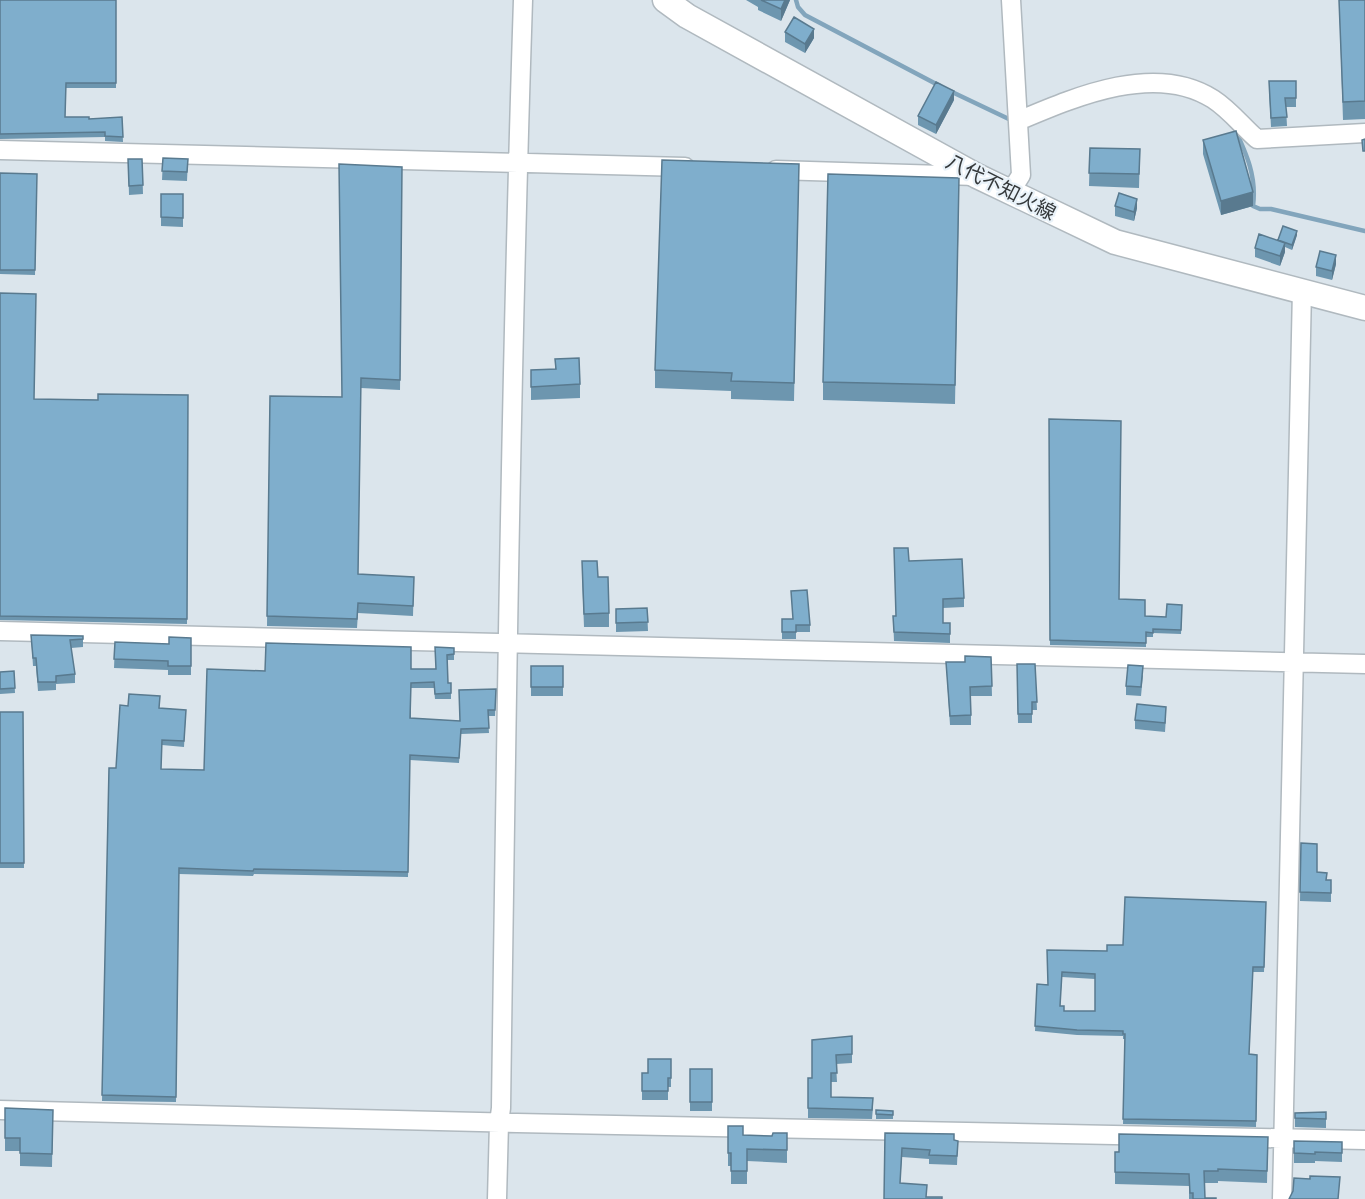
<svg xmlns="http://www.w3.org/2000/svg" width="1365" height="1199" font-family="'Nunito Sans','Noto Sans JP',sans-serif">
	<rect width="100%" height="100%" fill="#dbe5ec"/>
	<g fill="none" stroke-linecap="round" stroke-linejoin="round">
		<path stroke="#82a5bc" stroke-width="4.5" d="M796,0L798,7L805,15L940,86
			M950,91L1013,121
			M1234,127C1246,153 1257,176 1253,206L1260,209H1271L1365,231"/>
		<defs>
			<path id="minor" d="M1011,0L1021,175L1011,191
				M1018,121C1075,97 1155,62 1213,99C1230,110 1242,126 1257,139L1365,133
				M0,150L685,167
				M776,170L976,176
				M0,631L1365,664
				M0,1110L517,1123L1365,1140
				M497,1199L499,1123L501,1108C506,739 511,369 523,0
				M1282,1199L1302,290"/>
			<path id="major" d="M665,0L687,16L977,176L1115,242L1365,308"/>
		</defs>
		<use href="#minor" stroke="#b0b9bf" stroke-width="21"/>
		<use href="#major" stroke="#b0b9bf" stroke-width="27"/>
		<use href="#minor" stroke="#fff" stroke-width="18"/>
		<use href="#major" stroke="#fff" stroke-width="24"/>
	</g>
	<path fill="#6d96af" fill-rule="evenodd" d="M0,0H116V88H66L65,117L89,119L122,117L123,142L105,141V137L0,139Z
		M746,0H790L781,21L758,10V7Z
		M1339,0H1365V119L1343,120Z
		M785,32L814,38L805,53L785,42Z
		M1296,81V107H1286L1287,126L1271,127L1269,90Z
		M954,100L936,134L918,125V116Z
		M1203,140L1253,206L1221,215L1203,154Z
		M1090,148L1140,149L1139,188L1089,186Z
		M163,158L188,159L187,181L162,180Z
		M128,159H142L143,194L129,195Z
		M799,164L794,401L731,399V391L655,388V370Z
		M402,167L400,390L361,388L358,574L414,577L413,616L358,613L357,628L267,626L270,396L342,397Z
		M0,173L37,174L35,275L0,274Z
		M161,194H183V227L161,226Z
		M959,196L955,404L823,400V382Z
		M1115,206L1137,208L1134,221L1115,216Z
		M1297,235L1292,250L1285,247V252L1280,266L1255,257V248Z
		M1336,264L1332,280L1316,276V267Z
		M0,293L34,399L98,400L188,395L187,624L0,620Z
		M555,359L580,384V398L531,400V370L555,369Z
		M1049,419L1119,599L1145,616L1166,617L1182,605L1181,634L1153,633V637H1146V647L1050,645Z
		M909,561L964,598V607L943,608V623H950V643L894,641L893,616H896Z
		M582,575L598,577L609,613V627H584Z
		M647,608L648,631L616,632V609Z
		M782,619L810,625V632H796V639H782Z
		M31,635L83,636V647L71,648L75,674V683L56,684V690L38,691L36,666H33Z
		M191,638V675H168V670L114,668L115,642L169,644Z
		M454,648V660H447L448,683H451V699H435L434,688H411V718L459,721L496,689L495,716H488L489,733L461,734L459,763L410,760L408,877L254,874L253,876L179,874L176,1102L102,1101L109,768H116L159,708L186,710L184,747L162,745L161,769L204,770L265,671L435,669Z
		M991,657L992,696H971V725H950L946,662H965Z
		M1017,664H1035L1037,710H1032V723H1018Z
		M531,666H563V696H531Z
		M14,671L15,693L0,694V672Z
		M1143,675L1141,696L1126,695V686Z
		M0,712H23L24,868H0Z
		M1166,716L1165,732L1135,729V720Z
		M1301,843L1317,872L1327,880H1331V902L1300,901Z
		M1266,902L1264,972H1253L1249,1054L1257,1055L1256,1127L1123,1124L1125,1039H1123V1036L1077,1035L1035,1031L1037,984H1048L1047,950L1107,951L1123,945ZM1062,977L1095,979V1011H1064L1060,1006Z
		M852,1036V1063L836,1064L837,1082H831V1097L873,1107L872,1119L808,1118V1078H812Z
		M671,1059V1087H668V1100H642V1073H648Z
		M690,1069H712V1111H690Z
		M5,1108L53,1110L52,1167L20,1166V1151H5Z
		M876,1110L893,1111V1119H876Z
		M1326,1112V1128L1295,1127V1113Z
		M728,1126L743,1135L772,1136L787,1133V1163L747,1161V1184H731V1166H728Z
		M885,1133L958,1141L957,1165L929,1164V1159L902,1157L900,1183L927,1197L884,1199Z
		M1268,1137L1267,1183L1218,1181V1183H1204L1205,1198L1216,1199H1189V1186L1115,1184V1152Z
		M1294,1141L1342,1142V1162L1315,1161V1163H1294Z"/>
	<path fill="#597a8f" d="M785,0H790L781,21V9Z
		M814,29V38L805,53V44Z
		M954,91V100L936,134V125Z
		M1253,192V206L1221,215V201Z
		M1137,199V208L1134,221V212Z
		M1297,231V235L1292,250V245Z
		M1285,243V252L1280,266V256Z
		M1336,255V264L1332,280V271Z"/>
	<path fill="#7faecc" stroke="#597a8f" stroke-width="1.5" fill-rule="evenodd" d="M0,0H116V83H66L65,117H89V119L122,117L123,137L105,136V132L0,134Z
		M761,0H785L781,9Z
		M1339,0H1365V101L1343,102Z
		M794,17L814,29L805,44L785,32Z
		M1269,81H1296V98H1285L1287,117L1271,118Z
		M936,82L954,91L936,125L918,116Z
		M1236,131L1253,192L1221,201L1203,140Z
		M1365,139V151H1363L1362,140Z
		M1090,148L1140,149L1139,174L1089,173Z
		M163,158L188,159L187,172L162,171Z
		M128,159H142L143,185L129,186Z
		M662,160L799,164L794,383L731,381L732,373L655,370Z
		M339,164L402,167L400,380L361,378L358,574L414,577L413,606L358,603L357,619L267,616L270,396L342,397Z
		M0,173L37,174L35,270H0Z
		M828,174L959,178L955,385L823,382Z
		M1119,193L1137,199L1134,212L1115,206Z
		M161,194H183V218L161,217Z
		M1283,226L1297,231L1292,245L1278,240Z
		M1259,234L1285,243L1280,256L1255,248Z
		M1320,251L1336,255L1332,271L1316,267Z
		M0,293L36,294L34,399L98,400V394L188,395L187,619L0,616Z
		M579,358L580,384L531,387V370L556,369L555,359Z
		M1049,419L1121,421L1119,599L1145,600V616L1166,617L1167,604L1182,605L1181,630L1153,629V633L1146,632V643L1050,640Z
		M894,548H908L909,561L962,559L964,598L943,599V623H950V634L894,632L893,616H896Z
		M582,561H597L598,577H608L609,613L584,614Z
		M807,590L810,625H796V632H782V619H793L791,591Z
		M647,608L648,622L616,623V609Z
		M31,635L83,636V639L70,640L75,674L56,676V682H38L36,658H33Z
		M169,637L191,638V666H168V661L114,659L115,642L169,644Z
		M266,643L411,647V669H436L435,647L454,648V654L447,655L448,683H451V693L435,694L434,682L411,683L410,718L460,721L459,690L496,689L495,710H488L489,728L461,729L459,758L410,755L408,872L254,869L253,871L179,868L176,1097L102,1095L109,768H116L120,705L128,706L129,694L160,696L159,708L186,710L184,741L162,740L161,769L204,770L207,669L265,671Z
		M965,656L991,657L992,686L970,687L971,715L950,716L946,662H965Z
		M1017,664H1035L1037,702H1032V714H1018Z
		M1128,665L1143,666L1141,687L1126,686Z
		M531,666H563V687H531Z
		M14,671L15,688L0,689V672Z
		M1137,704L1166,707L1165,723L1135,720Z
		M0,712H23L24,863H0Z
		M1301,843L1317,844V872L1327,873L1326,880H1331V893L1300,892Z
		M1125,897L1266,902L1264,967H1253L1249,1054L1257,1055L1256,1121L1123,1119L1125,1034H1123V1031L1077,1030L1035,1026L1037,984L1048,985L1047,950L1107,951V945H1123ZM1062,972L1095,974V1011H1064V1006H1060Z
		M852,1036V1054L836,1055L837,1073H831V1097L873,1098L872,1110L808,1108V1078H812V1040Z
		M648,1059H671V1078H668V1091H642V1073H648Z
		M690,1069H712V1102H690Z
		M5,1108L53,1110L52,1154L20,1153V1138H5Z
		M876,1110L893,1111V1115L876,1114Z
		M1326,1112V1119L1295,1118V1113Z
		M728,1126H743V1135L772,1136L773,1133H787V1150L747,1149V1171H731V1153H728Z
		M885,1133L954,1134V1140L958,1141L957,1156L929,1155L930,1150L902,1148L900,1183L927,1185L926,1197H942V1199H884Z
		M1119,1134L1268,1137L1267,1171L1218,1169V1171H1204L1205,1198H1216V1199H1193V1193H1190L1189,1174L1115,1172V1152H1119Z
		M1294,1141L1342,1142V1153L1315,1152V1154L1294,1153Z
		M1310,1176L1340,1177L1338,1199H1289L1293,1191L1294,1178L1310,1179Z"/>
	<g text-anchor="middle" stroke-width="4.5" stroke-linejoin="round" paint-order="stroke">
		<g font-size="20" fill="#35393b" stroke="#e9f2f9">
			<text transform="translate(1001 187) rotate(27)" y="7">八代不知火線</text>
		</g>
	</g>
</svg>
